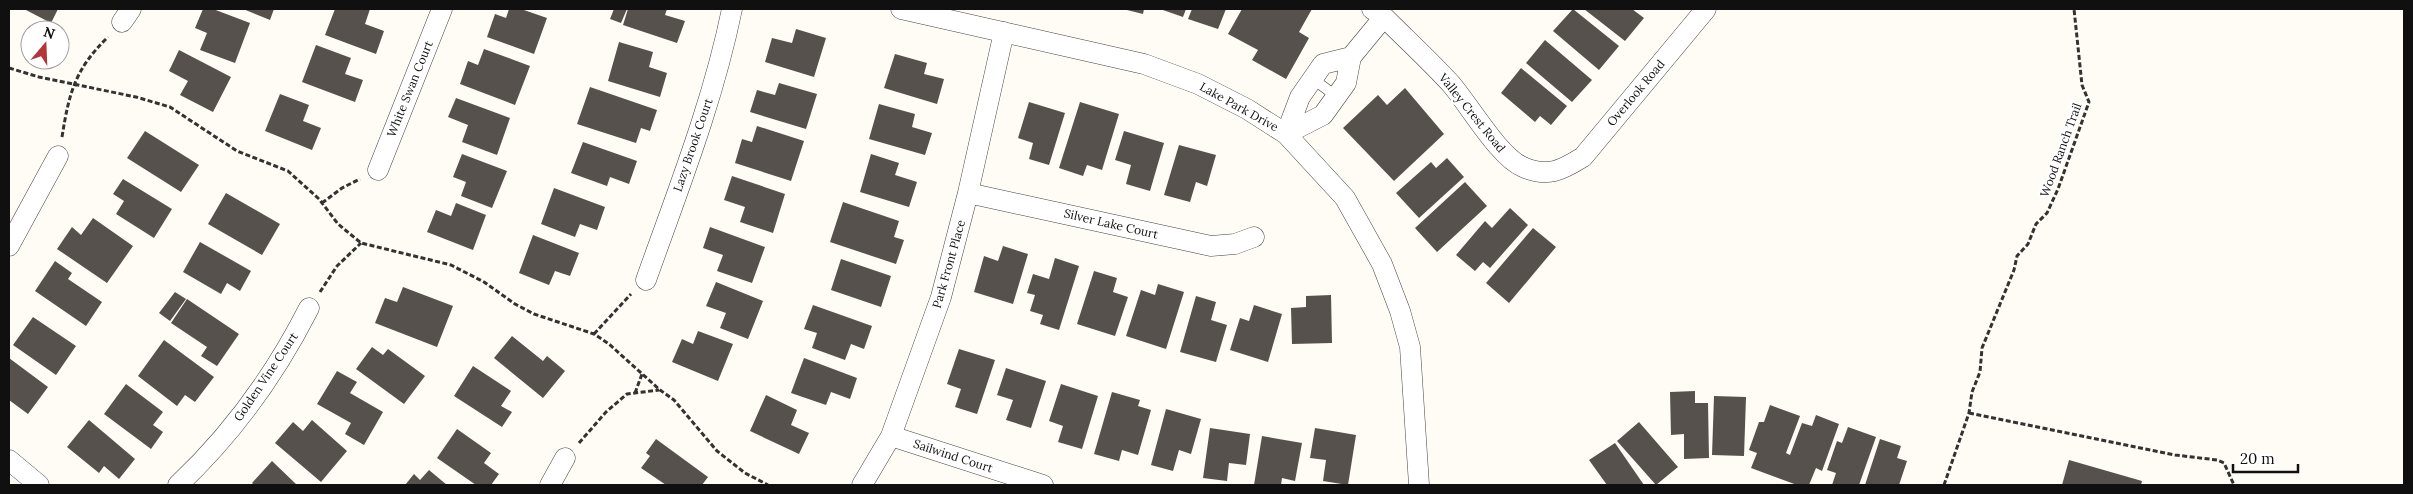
<svg xmlns="http://www.w3.org/2000/svg" width="2413" height="494" font-family="Lora,serif">
	<rect width="100%" height="100%" fill="#fefcf4"/>
	<path fill="#57514d" d="M24,9H58L51,23Z
		M203,9H213L250,23L235,63L200,50L207,33L195,28Z
		M243,9H274L270,20Z
		M335,9H370L365,24L384,31L376,54L325,35Z
		M509,9H521L547,18L534,54L487,37L495,14L506,18Z
		M614,9H627L621,23L610,19Z
		M628,9H667L665,15L685,21L677,43L623,25Z
		M1123,9H1144L1143,14Z
		M1160,9H1186L1183,17Z
		M1192,9H1226L1218,29L1188,19Z
		M1242,9H1312L1299,32L1309,38L1286,79L1252,60L1258,50L1228,34Z
		M1573,9L1619,46L1599,70L1553,31Z
		M1584,9H1632L1644,18L1625,41Z
		M796,29L826,38L814,77L765,62L772,38L792,43Z
		M1545,40L1592,80L1572,102L1526,63Z
		M619,42L653,52L649,67L667,73L660,97L608,81Z
		M316,45L351,58L345,74L363,80L355,102L302,82Z
		M484,49L530,66L515,105L460,84L468,61L478,65Z
		M179,50L231,77L213,112L180,95L188,81L169,71Z
		M895,54L927,63L924,74L944,79L937,104L884,88Z
		M1521,68L1567,106L1551,125L1540,116L1535,122L1501,93Z
		M779,83L817,94L806,129L750,112L757,90L775,95Z
		M590,87L657,110L650,131L641,128L636,143L577,124Z
		M1405,88L1444,134L1394,181L1343,128L1378,95L1387,105Z
		M280,94L309,105L303,121L321,128L312,150L265,131Z
		M456,98L510,118L497,155L462,142L468,125L448,117Z
		M1029,102L1065,113L1049,165L1029,159L1033,143L1018,138Z
		M1080,102L1119,114L1102,170L1087,165L1083,176L1059,168Z
		M879,104L915,114L912,127L932,133L925,155L869,139Z
		M757,126L804,141L791,181L735,163L742,139L752,142Z
		M145,131L199,165L181,192L127,158Z
		M1124,131L1164,143L1150,191L1126,184L1131,165L1115,160Z
		M583,142L637,161L629,184L610,177L607,186L571,173Z
		M1179,145L1216,155L1207,186L1196,182L1190,202L1164,195Z
		M462,154L507,171L492,208L461,196L466,182L453,177Z
		M871,154L899,163L895,175L917,182L909,207L860,192Z
		M1447,158L1464,177L1419,218L1396,193L1431,162L1436,168Z
		M732,176L785,194L773,233L740,222L745,207L724,200Z
		M123,179L172,209L154,238L116,214L124,201L113,194Z
		M1465,182L1487,206L1437,252L1415,228Z
		M554,188L605,207L597,230L580,224L575,237L541,224Z
		M226,193L280,224L262,255L208,224Z
		M843,202L899,221L894,237L904,240L896,264L830,242Z
		M456,203L486,215L473,250L427,232L436,210L451,216Z
		M1510,208L1528,225L1490,268L1483,262L1475,271L1456,255L1485,221L1492,228Z
		M93,218L133,246L107,283L57,249L72,227L81,235Z
		M710,227L765,247L752,283L717,271L723,255L703,248Z
		M1533,228L1556,247L1509,303L1486,283Z
		M533,235L579,253L570,276L555,271L549,285L519,273Z
		M200,242L251,271L240,291L227,283L221,294L183,272Z
		M1003,246L1028,254L1013,304L974,292L984,256L998,261Z
		M1055,258L1079,266L1059,330L1040,324L1043,315L1030,311L1035,295L1027,293L1033,274L1049,279Z
		M841,259L891,276L881,307L831,290Z
		M55,261L72,273L68,279L102,302L86,326L35,291Z
		M1094,271L1117,278L1113,292L1128,297L1115,336L1077,324Z
		M716,282L763,301L748,339L720,328L726,313L706,306Z
		M1158,284L1184,292L1166,349L1126,336L1141,290L1155,295Z
		M403,287L453,306L437,347L375,323L385,298L397,302Z
		M175,292L186,299L170,321L159,313Z
		M1331,295L1332,343L1292,344L1291,308L1306,307V296Z
		M1196,296L1216,302L1211,320L1227,325L1216,362L1180,352Z
		M187,299L239,334L217,366L201,356L207,347L171,323Z
		M813,305L872,326L864,349L851,344L845,360L812,348L817,333L804,329Z
		M1254,305L1282,314L1268,362L1230,350L1240,318L1249,321Z
		M33,317L76,346L56,375L13,345Z
		M698,331L733,344L718,381L672,362L682,339L693,344Z
		M512,336L543,361L547,356L565,371L543,398L494,358Z
		M164,340L214,377L195,402L185,395L177,406L138,376Z
		M372,347L383,355L388,349L425,376L404,404L356,369Z
		M959,349L995,360L977,414L955,407L961,389L947,384Z
		M9,358L48,387L28,414L9,400Z
		M804,358L857,378L850,399L831,392L826,405L791,393Z
		M473,366L511,391L501,406L512,412L502,427L454,396Z
		M1006,368L1046,381L1031,428L1006,420L1013,400L997,395Z
		M337,371L357,382L350,393L383,412L364,445L345,434L351,423L317,404Z
		M126,384L163,412L153,425L163,432L151,449L104,414Z
		M1061,384L1098,396L1082,449L1058,442L1063,426L1049,421Z
		M1695,391V403H1708L1709,458L1684,459V434L1671,435L1670,392Z
		M1112,392L1140,400L1138,406L1151,410L1138,455L1122,450L1119,461L1094,454Z
		M766,395L797,410L791,425L809,433L799,454L750,431Z
		M1714,396L1746,397L1744,456L1712,455Z
		M1770,405L1800,416L1786,453L1790,455L1802,423L1812,426L1816,415L1839,424L1822,471L1816,468L1809,485H1797L1751,468L1757,453L1749,450L1759,422H1764Z
		M1166,409L1201,419L1191,454L1179,450L1173,471L1151,465Z
		M89,420L135,459L119,479L104,466L99,473L67,447Z
		M312,420L347,451L321,482L275,443L293,422L303,431Z
		M1639,422L1678,467L1656,485L1617,441Z
		M1848,427L1876,437L1859,485H1832L1836,473L1827,470L1837,441L1842,443Z
		M1210,428L1250,434L1246,465L1229,463L1227,481L1203,478Z
		M1315,428L1356,435L1348,485L1323,481L1326,460L1310,458Z
		M457,429L491,453L484,463L499,474L491,485H476L437,458Z
		M1262,436L1302,443L1295,481L1282,478L1281,485H1254Z
		M656,439L708,477L702,485H666L641,468L650,456L646,453Z
		M1880,439L1901,446L1897,458L1907,461L1899,485H1865Z
		M1615,443L1644,485H1607L1589,460Z
		M2069,460L2142,481L2141,485H2062Z
		M272,461L297,485H254L252,483Z
		M429,470L447,485H405L414,474L420,480Z"/>
	<g fill="none" stroke-linecap="round" stroke-linejoin="round">
		<defs>
			<path id="lane" d="M1313,79L1336,96"/>
			<path id="street" d="M901,9L1144,64L1198,84L1247,109L1286,134L1345,198L1382,264L1400,311L1410,347L1419,485
				M1372,9L1384,17C1406,39 1430,61 1451,84C1470,106 1499,157 1523,167C1548,178 1562,170 1583,157L1706,9
				M122,22L131,9
				M1286,134L1323,115L1346,83L1351,57L1384,17
				M1286,134L1300,97L1323,64L1351,57
				M378,170L442,9
				M968,193L1211,246L1235,244L1254,237
				M9,246L58,156
				M646,280C678,190 713,102 732,9
				M891,436L1043,485
				M9,460L39,485
				M178,485C232,434 275,375 309,308
				M550,485L565,458
				M862,485L891,436L941,297L968,193L1004,32"/>
		</defs>
		<use href="#lane" stroke="#434343" stroke-width="11"/>
		<use href="#street" stroke="#434343" stroke-width="21"/>
		<path stroke="#323232" stroke-width="3" stroke-dasharray="5 2.5" stroke-linecap="butt" d="M9,68L39,77L136,97L170,107L237,151L288,171L319,199L338,224L361,243L451,265L484,282L515,304L534,314L594,334L609,344L660,390L674,400L717,451L745,473L768,485
			M62,137C69,93 75,69 108,37
			M322,203L342,188L360,179
			M320,292L337,266L361,243
			M594,334L631,294
			M635,393L642,374
			M1969,413L2175,455L2217,460L2224,463L2234,485
			M579,443L606,412L627,394L659,390
			M1944,485L1969,413L1972,392L1980,372L1982,348L2014,270L2017,256L2028,244L2036,224L2047,213L2058,189L2089,102L2082,85L2074,9"/>
		<use href="#lane" stroke="#fff" stroke-width="10"/>
		<use href="#street" stroke="#fff" stroke-width="20"/>
	</g>
	<g text-anchor="middle" stroke-width="5" stroke-linejoin="round" paint-order="stroke">
		<g font-size="12" fill="#101010" stroke="#fff">
			<text transform="translate(410 89) rotate(-68)" y="4">White Swan Court</text>
			<text transform="translate(1636 93) rotate(-50)" y="4">Overlook Road</text>
			<text transform="translate(1239 107) rotate(29)" y="4">Lake Park Drive</text>
			<text transform="translate(1472 113) rotate(51)" y="4">Valley Crest Road</text>
			<text transform="translate(693 145) rotate(-71)" y="4">Lazy Brook Court</text>
			<text transform="translate(2061 150) rotate(-70)" y="4">Wood Ranch Trail</text>
			<text transform="translate(1111 224) rotate(13)" y="4">Silver Lake Court</text>
			<text transform="translate(949 264) rotate(-74)" y="4">Park Front Place</text>
			<text transform="translate(266 377) rotate(-56)" y="4">Golden Vine Court</text>
			<text transform="translate(953 456) rotate(18)" y="4">Sailwind Court</text>
		</g>
	</g>
	<rect width="2413" height="494" fill="none" stroke="#101010" stroke-width="20"/>
	<g transform="translate(45 45) rotate(19)"><circle r="24" fill="#ffffff" stroke="#9f9f9f"/>
	<path d="M0-4L9 19L0 12L-9 19Z" fill="#b23538"/>
	<text y="-8" font-size="14" font-weight="bold" text-anchor="middle" fill="#101010">N</text>
	</g>
	<path d="M2233 464v8h65v-8" fill="none" stroke="#101010" stroke-width="2.5"/>
	<text x="2240" y="464" font-size="15" fill="#101010" stroke="#ffffff" stroke-width="4" paint-order="stroke">20 m</text>
</svg>
